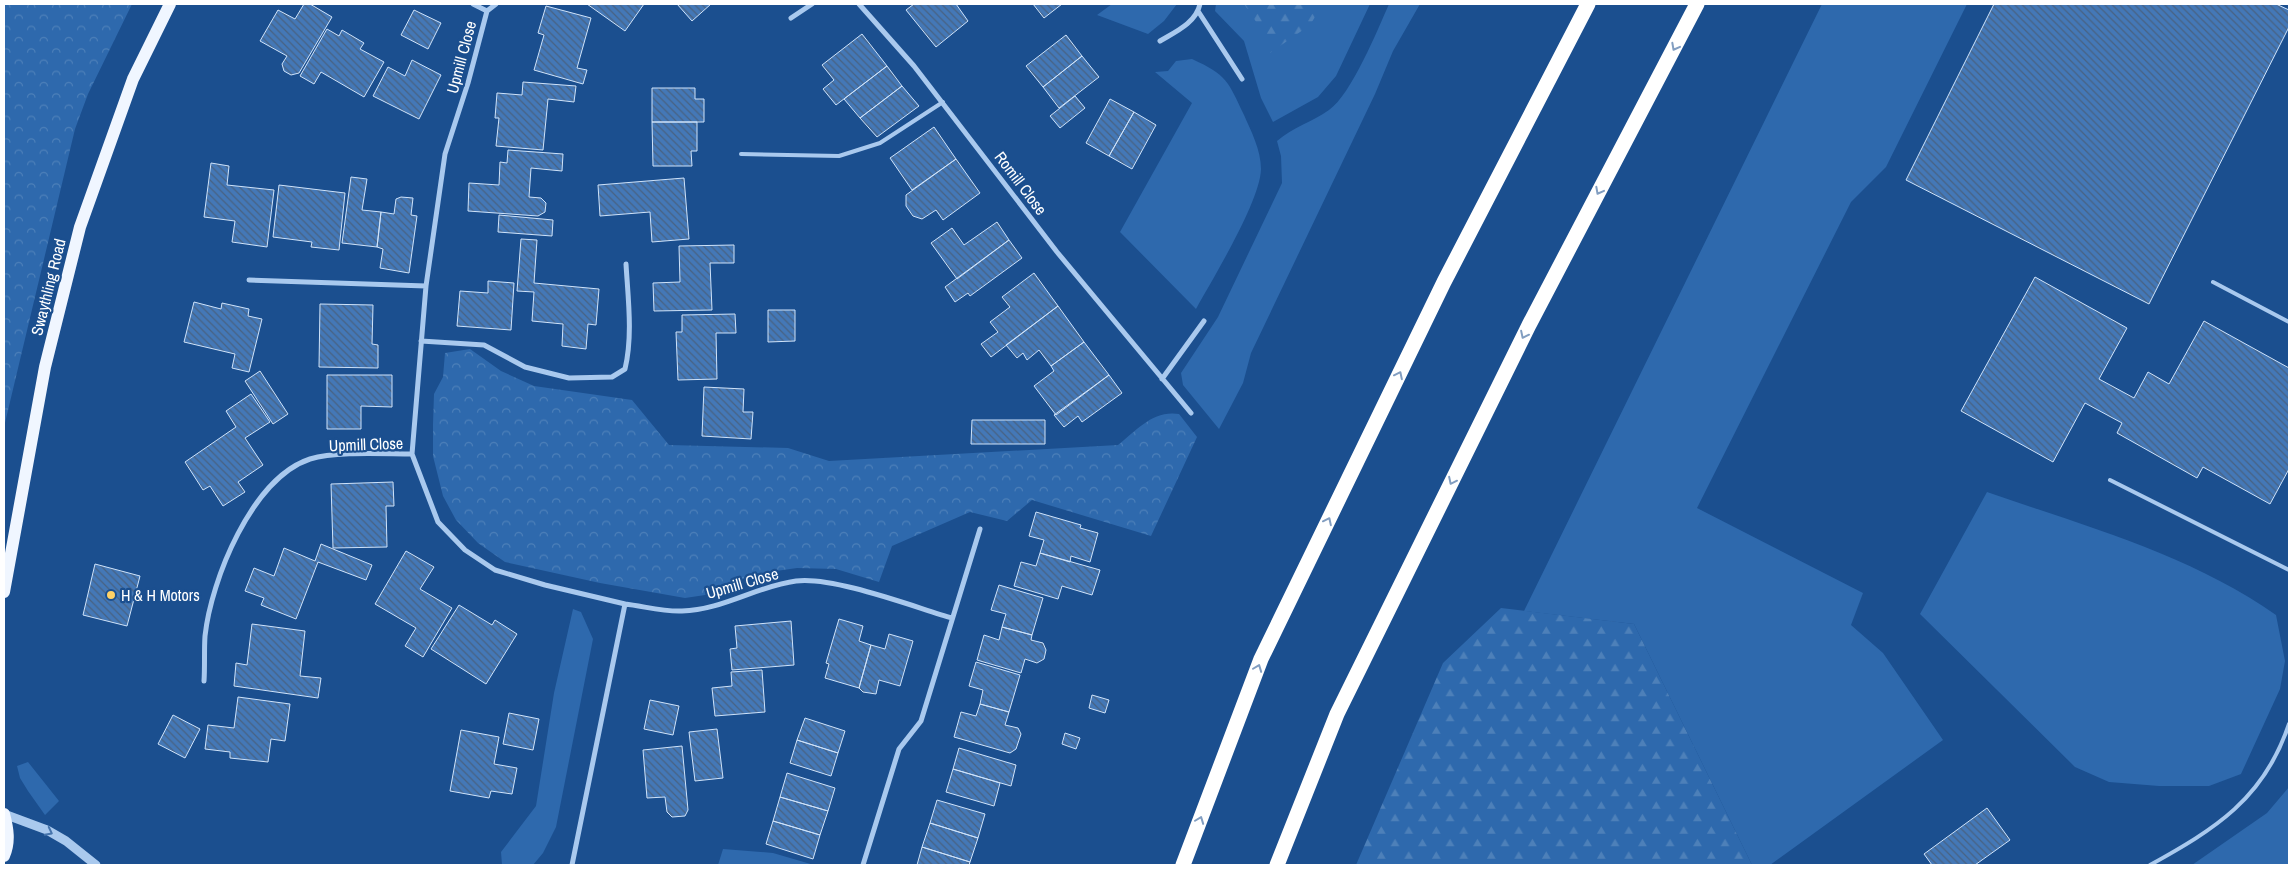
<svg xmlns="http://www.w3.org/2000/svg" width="2293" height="869" font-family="'Archivo Narrow',sans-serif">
	<defs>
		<pattern id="forest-firs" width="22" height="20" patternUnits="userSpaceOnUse" patternTransform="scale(1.25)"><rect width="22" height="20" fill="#2e69ad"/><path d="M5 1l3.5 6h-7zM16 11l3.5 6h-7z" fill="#4d80b9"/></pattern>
		<pattern id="park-crowns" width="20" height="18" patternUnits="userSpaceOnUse" patternTransform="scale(1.25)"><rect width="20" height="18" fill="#2e69ad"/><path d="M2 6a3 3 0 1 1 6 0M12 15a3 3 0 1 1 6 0" fill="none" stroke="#4d80b9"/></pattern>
		<pattern id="building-back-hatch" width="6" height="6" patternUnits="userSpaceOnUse" patternTransform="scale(1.25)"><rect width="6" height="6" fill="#4478b7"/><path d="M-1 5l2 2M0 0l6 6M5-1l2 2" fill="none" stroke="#486282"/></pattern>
	</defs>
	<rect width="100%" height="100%" fill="#1b4f8f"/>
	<path fill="#2e69ad" d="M1112,4H1177L1164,21L1148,34L1097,15Z
		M1216,4H1370L1336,76L1318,97L1273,122L1261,98L1244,41L1215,11Z
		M1389,4H1420L1393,51L1375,94L1251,353L1243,383L1219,429L1183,385L1181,373L1218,317L1282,183L1281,156L1277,141C1293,127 1312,122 1329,110C1351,95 1378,29 1389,4Z
		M1822,4H1967L1886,167L1851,202L1697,508L1863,593L1851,625L1883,653L1943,740L1770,865H1752L1634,624L1524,611Z
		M1192,59C1227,75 1228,81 1244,115C1251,131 1261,150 1261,169C1260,202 1213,278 1196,309L1120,232L1192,103L1155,72L1168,71L1176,61Z
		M1987,492C2085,526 2191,555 2276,615L2285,661L2280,689L2241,774L2209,786H2159L2109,782L2075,767L1920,614Z
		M573,609L581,612L593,639L556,827L543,853L533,865H502L501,852L536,806L554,693Z
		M28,762L59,801L45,815L28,791L20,778L17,766Z
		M2289,787V865H2192L2267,813Z
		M723,849L773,853L814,865H718Z"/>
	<path fill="url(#forest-firs)" d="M1244,4H1323L1310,25L1270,53L1261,29Z
		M1501,608L1634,624L1752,865H1356L1443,663Z"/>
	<path fill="url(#park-crowns)" d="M4,4H132L88,94L75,129L4,427Z
		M470,349L501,371L534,386L632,400L669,445L788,448L829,461L1118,445C1137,430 1153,410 1179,414L1197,437L1151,536L1032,500L1007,521L970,512L892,546L879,582L836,569L797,568L755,574L705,595L685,598L600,583L505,562L478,543L456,520L443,496L433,456V425L434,394L443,377L445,353Z"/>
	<path fill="url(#building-back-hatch)" stroke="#cfe3fa" d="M304,4H310L332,17L299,73L291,75L284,71L282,64L287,56L260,41L278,10L295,19Z
		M587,4H644L625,31Z
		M677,4H711L692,21Z
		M914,4H956L968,21L936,47L906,10Z
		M1033,4H1062L1044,18Z
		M1994,4H2276L2289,10V27L2149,304L1906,180Z
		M546,6L591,18L577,68L587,70L583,84L534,70L544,35L538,33Z
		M414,10L441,23L428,49L401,35Z
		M327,29L339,36L342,30L364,43L360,49L384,62L364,97L321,72L314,84L300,76Z
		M862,34L887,66L836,105L823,89L834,80L822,65Z
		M1066,35L1082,56L1043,87L1026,66Z
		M1082,56L1099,77L1059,108L1043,87Z
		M412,60L441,75L419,119L373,96L388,67L405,76Z
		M887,66L902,86L860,118L844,99Z
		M523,82L576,86L574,102L548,99L543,150L496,146L499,118H495L497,93L522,95Z
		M902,86L919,106L877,137L860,118Z
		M652,88H695V99H704V122H652Z
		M1075,96L1085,108L1060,128L1050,116Z
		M1110,99L1134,112L1109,156L1086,143Z
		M1134,112L1156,125L1132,169L1109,156Z
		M652,122H697V151H691L692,166H653Z
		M934,127L956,159L912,190L890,158Z
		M508,150L563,154L562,171L531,168L529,197L541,198L546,203L545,212L538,216L468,211L469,183L499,185L500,162L507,163Z
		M956,159L980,193L943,220L936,210L922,219L913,216L906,206V195Z
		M211,163L229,166L227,185L274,190L267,247L232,242L235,221L204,217Z
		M351,177L367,179L362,210L381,212L377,247L342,243Z
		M684,178L689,239L652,242L650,212L600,216L598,185Z
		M279,185L345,193L339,250L311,247L312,242L273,237Z
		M401,197L413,198L411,215L417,216L409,273L380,268L383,249L377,247L381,212L394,214L396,199Z
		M499,215L553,220L552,236L498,232Z
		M997,222L1009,240L957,279L931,243L952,228L964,245Z
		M521,239L537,240L534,283L599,289L596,325L588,324L586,349L562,346L563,324L532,321L534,292L517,291Z
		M1009,240L1022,258L970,296L968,293L955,302L945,287Z
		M734,245V263H710L712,310L654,311L653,283L680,282L679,246Z
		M1034,273L1058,306L991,357L981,344L998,332L990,322L1010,307L1002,297Z
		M2035,277L2127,328L2099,379L2134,398L2148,372L2169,384L2204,321L2289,368V469L2270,504L2203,467L2197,478L2117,433L2122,423L2085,403L2053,462L1961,411Z
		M488,281L514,283L511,330L457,326L460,291L488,293Z
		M194,302L221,309L222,303L249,309L248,316L262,319L249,372L232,368L235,354L184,342Z
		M320,304L373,305L372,344L378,345V368L319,367Z
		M1058,306L1084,342L1051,366L1039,350L1027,360L1023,353L1017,358L1006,345Z
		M768,310H795V341L768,342Z
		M735,314L736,333H716L717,379L678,380L676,332H682V315Z
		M1084,342L1109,375L1056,415L1034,386L1054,371L1051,366Z
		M260,371L288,414L273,424L245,381Z
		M327,375H392V407L361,406V429H327Z
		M1109,375L1122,393L1082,422L1078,416L1064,427L1054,415Z
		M704,387L744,389L743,412H753L751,439L702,436Z
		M251,394L270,422L245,438L263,465L238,482L245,492L223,506L210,486L203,490L185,462L236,427L226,411Z
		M972,420H1045V444H971Z
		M393,482L394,506H386L387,547L333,548L331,484Z
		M1036,512L1081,525L1080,528L1098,533L1090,562L1071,556L1070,562L1040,553L1044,540L1029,536Z
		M321,544L372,565L366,580L318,562L296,619L261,605L264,598L245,591L254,568L274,576L284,548L315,561Z
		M406,551L434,567L420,589L452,608L423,657L405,646L416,628L375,604Z
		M1040,553L1100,570L1092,595L1062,586L1058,599L1014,586L1021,562L1036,566Z
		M95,564L140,576L127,626L83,615Z
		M999,585L1043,598L1032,635L1002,627L1006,614L991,610Z
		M459,605L492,625L495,620L517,634L486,684L431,649Z
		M839,619L863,626L859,641L871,645L859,688L825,678L829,664L826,663Z
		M791,621L794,665L732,670L730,649L737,648L735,626Z
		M252,624L305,631L300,676L321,678L318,698L234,686L236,663L247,665Z
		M1002,627L1032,635L1031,640L1043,643L1046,650L1044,659L1037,663L1025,659L1021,673L977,660L984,635L999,640Z
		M889,634L913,641L900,686L879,680L876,694L863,692L859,688L871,645L885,649Z
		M976,662L1020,675L1009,712L980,704L983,690L969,686Z
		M762,670L765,712L715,716L712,688L732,686L731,672Z
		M1092,695L1109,700L1105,713L1089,708Z
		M238,697L290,704L285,741L271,739L268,762L230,758V752L205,749L208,725L234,728Z
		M650,700L679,706L673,735L644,729Z
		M980,704L1009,712L1005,725L1018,728L1021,734L1016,749L1010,753L954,737L961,712L976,716Z
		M509,713L539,719L533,750L503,744Z
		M173,715L200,729L185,758L158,744Z
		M805,718L845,731L838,753L797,740Z
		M717,729L723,778L695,781L689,732Z
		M461,730L499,737L494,764L517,768L512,794L491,791L489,798L450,791Z
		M1065,733L1080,738L1076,749L1062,744Z
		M797,740L838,753L831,776L790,763Z
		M682,746L688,810L685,816L672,817L667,812L665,797L647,798L643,750Z
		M959,748L1016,765L1011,786L953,769Z
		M953,769L1000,783L994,806L946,792Z
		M787,773L835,788L828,811L780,797Z
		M780,797L828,811L820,835L773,821Z
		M937,800L985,814L978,838L930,823Z
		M1987,808L2010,840L1975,865H1932L1924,854Z
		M773,821L820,835L813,859L766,844Z
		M930,823L978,838L970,862L922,847Z
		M922,847L970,862L969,865H917Z"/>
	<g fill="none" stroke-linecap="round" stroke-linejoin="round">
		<path stroke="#a9c9ee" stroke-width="4" d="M741,154L839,156L880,143L943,102
			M2213,282L2289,322
			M2110,480L2289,570
			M2150,865C2215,829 2264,799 2289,724"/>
		<path stroke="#a9c9ee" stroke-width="5" d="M473,4L487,11L468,83L445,154L426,286L412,454L438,522L465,550L495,570L545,585L625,604
			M859,4L914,66L1057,252L1191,413
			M487,11L496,4
			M1198,11L1242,79
			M791,18L812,4
			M1160,41C1175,32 1196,23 1200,4
			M249,280L426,286
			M421,341L484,345L525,367L569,378L612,377L625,369C633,336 628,298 626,264
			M1162,379L1204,321
			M204,681C205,666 204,651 205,636C211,580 252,478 310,459C337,451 383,454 412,454
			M572,865L625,604C643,606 664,612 682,611C722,610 757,586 796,581C833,576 914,607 952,618
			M863,865L899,749L921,721L980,529"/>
		<path stroke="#a9c9ee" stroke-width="9" d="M4,814L47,830L66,841L96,865"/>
		<path stroke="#f0f6ff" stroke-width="12" d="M4,592L45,367L80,227L133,79L170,4
			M4,814C8,829 10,842 4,856"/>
		<path stroke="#fff" stroke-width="15" d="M1183,865L1261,659L1444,282L1588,4
			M1277,865L1337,714L1529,325L1697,4"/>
	</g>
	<defs><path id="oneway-chevron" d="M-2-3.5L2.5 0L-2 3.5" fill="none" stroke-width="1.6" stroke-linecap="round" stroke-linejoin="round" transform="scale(1.25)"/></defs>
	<g stroke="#829ec1">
		<use href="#oneway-chevron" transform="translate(1675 47) rotate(118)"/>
		<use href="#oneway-chevron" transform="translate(1599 191) rotate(118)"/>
		<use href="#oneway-chevron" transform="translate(1524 335) rotate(116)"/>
		<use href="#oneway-chevron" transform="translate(1399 375) rotate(-64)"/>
		<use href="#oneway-chevron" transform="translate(1452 481) rotate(116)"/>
		<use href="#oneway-chevron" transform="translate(1328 521) rotate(-64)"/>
		<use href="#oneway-chevron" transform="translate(1258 668) rotate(-69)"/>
		<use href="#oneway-chevron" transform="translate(1200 820) rotate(-69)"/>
	</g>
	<use stroke="#4674ac" href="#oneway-chevron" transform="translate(49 832) rotate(27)"/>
	<circle fill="#ffd166" stroke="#1b4f8f" stroke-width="2" cx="111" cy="595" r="5"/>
	<g text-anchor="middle" stroke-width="4.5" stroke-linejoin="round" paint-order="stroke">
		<g font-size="16" fill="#fff" stroke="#1b4f8f">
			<text transform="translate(461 57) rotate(-75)" y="6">Upmill Close</text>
			<text transform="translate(1021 183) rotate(53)" y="6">Romill Close</text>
			<text transform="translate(48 287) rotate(-76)" y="6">Swaythling Road</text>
			<text transform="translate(366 444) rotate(-2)" y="6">Upmill Close</text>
			<text transform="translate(742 583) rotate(-16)" y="6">Upmill Close</text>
		</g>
		<g font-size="16" fill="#fff" stroke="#1b4f8f" text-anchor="start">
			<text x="121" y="601">H &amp; H Motors</text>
		</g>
	</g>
	<rect width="2293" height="869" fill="none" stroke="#ffffff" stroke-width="10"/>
</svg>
